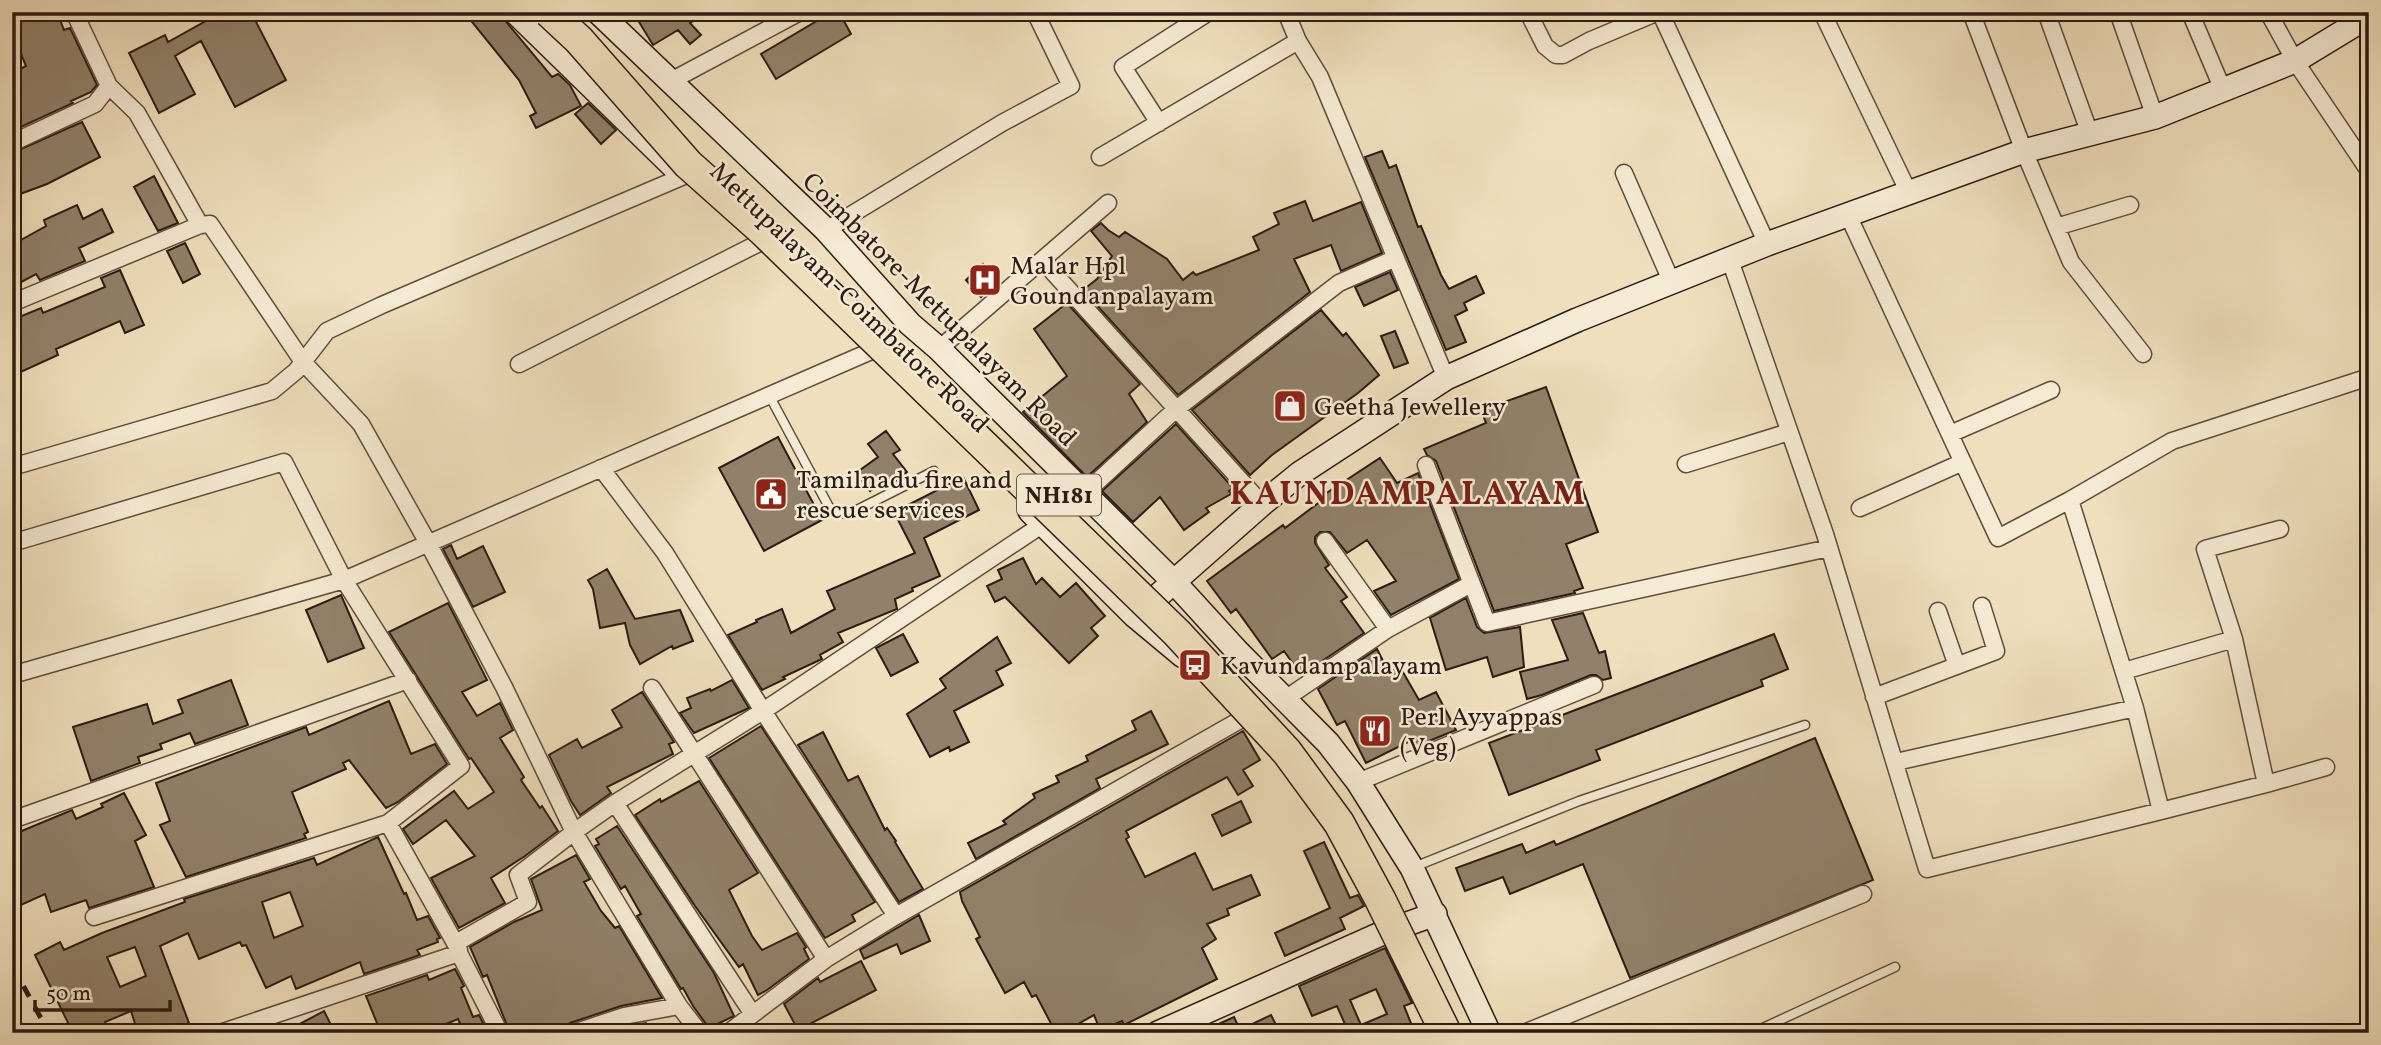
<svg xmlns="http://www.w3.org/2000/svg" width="2381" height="1045" font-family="Vollkorn,serif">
	<rect width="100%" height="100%" fill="#efdfbc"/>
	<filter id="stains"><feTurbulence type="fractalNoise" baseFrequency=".00286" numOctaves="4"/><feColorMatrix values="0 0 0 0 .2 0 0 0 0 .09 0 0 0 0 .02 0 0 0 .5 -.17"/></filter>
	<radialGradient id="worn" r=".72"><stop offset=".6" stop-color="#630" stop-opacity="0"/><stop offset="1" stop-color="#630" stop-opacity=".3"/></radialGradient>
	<path fill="#91816a" stroke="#2c1b12" stroke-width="2" fill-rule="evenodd" d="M12,12H57L64,30L70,28L97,85L91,92L71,101L73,103L12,131V73L26,66L12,32Z
		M222,12H251L286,80L235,107L201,41L175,56L195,94L159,113L129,53L165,35L168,42Z
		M464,12H498L552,77L558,74L570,85L581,106L536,128L530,116L536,113L519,80Z
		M633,12H708L690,23L701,35L690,44L678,30L653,45Z
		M832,12H839L851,34L776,79L761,54Z
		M588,103L616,130L601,144L575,114Z
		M82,122L100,157L47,184L12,197V153Z
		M1382,151L1389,168L1396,165L1418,227L1421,226L1441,275L1449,289L1476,276L1484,293L1464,303L1467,310L1455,316L1466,342L1446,350L1365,157Z
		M154,176L178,223L158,231L134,187Z
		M1305,201L1313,221L1361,202L1382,253L1341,271L1331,245L1294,259L1310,292L1178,395L1083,290L1097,279L1112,256L1091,231L1101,223L1108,230L1119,237L1125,232L1167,259L1183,280L1193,272L1196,275L1259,250L1253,237L1279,224L1274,213Z
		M77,205L83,219L102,209L113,232L79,248L85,261L40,280L36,274L12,287V245L46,226L44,220Z
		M185,243L200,274L183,283L167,251Z
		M983,264L999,281L981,297L966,280Z
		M120,270L144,325L125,333L120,321L56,349L58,355L12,376V320L41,308L43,313L105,287L101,278Z
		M1390,272L1398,290L1364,306L1355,287Z
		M1067,303L1140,384L1129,394L1147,422L1087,477L1023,412L1067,376L1034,329Z
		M1321,310L1343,336L1346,333L1379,375L1358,393L1272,455L1250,475L1192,410Z
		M1395,331L1408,363L1394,368L1381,336Z
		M1546,387L1598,532L1566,544L1583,588L1574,591L1575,593L1494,611L1436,461L1427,455L1424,449L1486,423L1480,407L1495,402L1496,405Z
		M1176,424L1233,488L1229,491L1231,494L1206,508L1209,512L1184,530L1160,497L1133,522L1102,491Z
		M886,431L900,450L893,454L907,472L893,483L888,478L870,491L856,473L878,457L868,444Z
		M778,437L822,520L764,551L719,468Z
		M1380,458L1397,483L1418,473L1459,579L1391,615L1374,591L1396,581L1367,540L1347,553L1330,532H1320L1315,537V543L1329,565L1325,568L1347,597L1341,601L1364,633L1301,675L1284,651L1272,659L1236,609L1231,613L1207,581L1283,525L1285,528L1321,501L1319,498Z
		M963,477L979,510L924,538L940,576L912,588L913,591L895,599L897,609L838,633L843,642L820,655L822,659L783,677L785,679L762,690L728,635L757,622L756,620L782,609L791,633L835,609L827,591L915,553L894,512Z
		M451,545L457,559L483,546L505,592L473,607L443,549Z
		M1023,558L1036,584L1042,578L1060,597L1076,583L1105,616L1091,628L1098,636L1069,663L1005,597L995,602L987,586L1002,579L998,570Z
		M607,569L635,619L680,610L693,641L673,649L672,646L640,664L630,645L625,623L600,628L593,589L588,580Z
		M341,595L364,648L328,662L306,610Z
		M1466,598L1477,627L1484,633L1520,627L1524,667L1493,677L1487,657L1446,670L1430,618Z
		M448,603L487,680L462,692L477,716L500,703L513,730L500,738L524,777L521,780L540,808L542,806L558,831L525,856L491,878L505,903L459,928L431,878L475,856L446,820L413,844L403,829L454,791L468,809L494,792L471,758L469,759L389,632Z
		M1583,613L1599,653L1605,651L1611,678L1603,680L1596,675H1591L1542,695L1527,699L1520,672L1568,660L1552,620Z
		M903,634L918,662L891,676L876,648Z
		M1774,634L1788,669L1761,680L1763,686L1596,750L1600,760L1509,795L1489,743Z
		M997,637L1011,663L996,671L1003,685L954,711L969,742L950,751L949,747L930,757L907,714L946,688L940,679Z
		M1377,649L1389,673L1400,667L1419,700L1436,692L1456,730L1417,746L1414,739L1366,763L1345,721L1337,725L1318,689Z
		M231,680L248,725L195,744L190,733L160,744L162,749L138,757L140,763L91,781L73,727L147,704L153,724L183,713L178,700Z
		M732,680L749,708L694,733L680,713L691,708L687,698L710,689L711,691Z
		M642,692L674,742L669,744L673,754L607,787L611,793L580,815L571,801L549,755L577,739L582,748L622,727L612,710Z
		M389,701L411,754L435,744L447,764L398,802L386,808L349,760L343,763L346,769L292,792L308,832L304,834L306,838L186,877L160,825L170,821L156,783L306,727L309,735Z
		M1151,711L1168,744L1096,779L1100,788L976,859L968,843L1006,824L1003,821L1035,798L1033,794L1059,782L1056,776L1088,761L1086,756L1136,730L1132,721Z
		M761,726L875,902L852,915L855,921L825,938L709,758Z
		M1243,731L1260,760L1243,770L1253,786L1238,795L1227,777L1126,831L1129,837L1126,839L1145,877L1195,853L1213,890L1251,875L1260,895L1227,909L1229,915L1207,924L1216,939L1202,948L1217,979L1124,1025L1122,1021L1100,1030L1094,1015L1062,1033H1056L1036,995L1032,997L1024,982L1005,993L976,939L980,937L962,901L960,892Z
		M823,732L848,781L858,776L885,830L887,828L896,841L895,842L923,889L899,902L798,745Z
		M1815,738L1873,880L1630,978L1583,864L1510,894L1503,877L1465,891L1456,868L1522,844L1526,853L1554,841L1556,845Z
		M699,781L758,873L729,890L752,936L762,950L797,933L806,947L804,949L809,959L767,990L758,995L743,964L739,967L695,906L635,815L660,799L661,802Z
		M124,793L146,835L135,841L154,887L89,908L86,900L51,912L45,894L12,909V835L72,810L76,819L103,807L101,804Z
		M1241,801L1251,822L1222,836L1212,815Z
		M617,826L714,973L734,1016L709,1028L693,1006L683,988L681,989L637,916L641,914L625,886L621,889L595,846L599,844L596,839Z
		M378,837L404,894L406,893L417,920L428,916L440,938L437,939L438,942L417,950L420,955L364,974L360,962L296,989L291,976L266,988L246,945L242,946L240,942L199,959L188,933L160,946L189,1023L166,1033H138L131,1011L105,1022L109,1033H78L76,1027L71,1029L35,955L60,942L64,950L102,933L185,902L184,899L314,858L317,865ZM290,892L303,926L274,938L262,902ZM135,947L146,976L120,987L107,957Z
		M1324,842L1350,898L1358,895L1364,906L1340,918L1345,929L1285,956L1275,933L1330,908L1304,851Z
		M576,855L590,879L584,882L601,911L615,928L619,926L662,998L621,1006L570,1023L565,1027L563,1033H510L487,975L483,977L470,947L514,922L542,910L531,879Z
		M919,915L930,941L901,954L897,944L864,959L860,950Z
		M1385,948L1412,1003L1404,1006L1415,1033H1344L1348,1031L1337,1006L1312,1016L1299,986ZM1376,989L1387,1014L1361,1025L1350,1000Z
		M861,961L876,990L798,1030L784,1004L818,978L820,982Z
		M455,969L464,986L461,988L473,1017L479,1015L488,1033H436L460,1023L458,1019L424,1033H381L366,996L427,975L429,980Z
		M324,1011L335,1033H283Z
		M1271,1015L1280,1033H1199L1234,1017L1240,1030Z
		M646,1023L651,1033H607L627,1026Z"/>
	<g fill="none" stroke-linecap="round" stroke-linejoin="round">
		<defs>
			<path id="lane" d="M769,395L829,507L837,513L849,514L934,471
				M1414,867L1579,801L1805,725
				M1752,1033L1895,967"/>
			<path id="street" d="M74,12L109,86
				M1286,12L1298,41L1320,77L1446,378
				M1528,12L1545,46L1556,55H1563L1589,41L1658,12
				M1660,12L1767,244
				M1822,12L1909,193
				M1971,12L2024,151L2071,262L2143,354
				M2046,12L2090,134
				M2118,12L2155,117
				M2190,12L2223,90
				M2268,12L2295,61L2369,171
				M669,82L800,12
				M1159,123L1123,67L1209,12
				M12,143L95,104L109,86L137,113L200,225L210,224L303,362L361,424L428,543L504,687L574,832L518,875L528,902L456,943
				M1100,157L1298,41
				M1624,173L1672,283
				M1108,203L1042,260L1262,504
				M1848,215L1998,538L2070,500
				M2056,227L2130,205
				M826,230L1002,123L1071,86L1035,12
				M1730,260L1825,534L1927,869L2161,811L2135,708L1896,762
				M12,303L200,225
				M939,349L1042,260
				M519,364L757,244
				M1950,434L2051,390
				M1686,464L1789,432
				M1426,465L1487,623L1829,548
				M12,467L272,391L296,371L327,331L382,305L684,176
				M601,468L665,553L763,711L896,916
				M1084,494L1175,410L1339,283L1396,258
				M1860,508L1963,462
				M1325,541L1388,629
				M12,543L284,462L344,580L869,352
				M1938,611L1957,666
				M2124,671L2234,639L2205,549L2280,529
				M12,675L344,580L461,766L388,823
				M652,688L826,959
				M1874,697L1996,651L1982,606
				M1285,699L1388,629L1471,584
				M2135,708L2070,500L2172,441L2369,377
				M1358,782L1594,685
				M2266,784L2326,767
				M615,803L752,1013
				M2161,811L2266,784L2234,639
				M12,820L408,680
				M94,917L388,823L459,950
				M220,1033L459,953L500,1033
				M573,1033L624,1016L679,1006
				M700,1033L679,1006L574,832L615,803L763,711L1043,524
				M728,1033L826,959L896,916L1240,720
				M1524,1033L1863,894"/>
			<path id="secondary" d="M515,12L676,169
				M598,12L826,230L910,324L939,349L1174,582L1237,651L1328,743L1358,782L1412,868L1489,1033
				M1030,511L1135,616L1183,656
				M1135,616L1262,504L1299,474L1446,378L1577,320L1767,244L2024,151L2155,117L2295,61L2369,16
				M1158,1033L1385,932L1435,914"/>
		</defs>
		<use href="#lane" stroke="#5d4c3c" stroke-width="11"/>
		<use href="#street" stroke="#5d4c3c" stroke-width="19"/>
		<use href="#secondary" stroke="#2c1b12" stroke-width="26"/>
		<use href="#lane" stroke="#f5ead3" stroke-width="8"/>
		<use href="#street" stroke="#f5ead3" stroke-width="16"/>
		<use href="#secondary" stroke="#f5ead3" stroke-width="23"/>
		<path stroke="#2c1b12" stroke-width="5" stroke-dasharray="12 12" stroke-linecap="butt" d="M12,965L49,1033"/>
		<defs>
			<path id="highway-bridge" d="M549,12L579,40L688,164L762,230L1177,633L1287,752L1339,823L1380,899L1446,1033"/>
		</defs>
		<use href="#highway-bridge" stroke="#2c1b12" stroke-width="33" stroke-linecap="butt"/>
		<use href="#highway-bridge" stroke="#efdfbc" stroke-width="30"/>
	</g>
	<defs>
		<symbol id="hospital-square" viewBox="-11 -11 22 22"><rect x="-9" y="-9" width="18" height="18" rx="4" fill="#8f2418" stroke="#f5ead3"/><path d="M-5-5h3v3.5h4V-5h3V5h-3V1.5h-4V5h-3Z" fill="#fff"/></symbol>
		<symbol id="shop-square" viewBox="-11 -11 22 22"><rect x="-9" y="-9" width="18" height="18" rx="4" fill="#8f2418" stroke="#f5ead3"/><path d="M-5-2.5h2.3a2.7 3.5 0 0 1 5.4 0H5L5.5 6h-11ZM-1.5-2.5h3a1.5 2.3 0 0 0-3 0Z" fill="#fff"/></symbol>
		<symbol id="civic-square" viewBox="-11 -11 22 22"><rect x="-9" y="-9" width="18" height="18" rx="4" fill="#8f2418" stroke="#f5ead3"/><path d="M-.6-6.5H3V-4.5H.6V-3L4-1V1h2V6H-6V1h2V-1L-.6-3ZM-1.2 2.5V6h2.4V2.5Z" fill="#fff"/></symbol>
		<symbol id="bus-square" viewBox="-11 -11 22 22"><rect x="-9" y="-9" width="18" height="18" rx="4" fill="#8f2418" stroke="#f5ead3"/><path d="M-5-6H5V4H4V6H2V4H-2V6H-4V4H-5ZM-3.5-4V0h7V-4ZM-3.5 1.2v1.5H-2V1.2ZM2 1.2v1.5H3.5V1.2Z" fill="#fff"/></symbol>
		<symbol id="restaurant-square" viewBox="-11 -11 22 22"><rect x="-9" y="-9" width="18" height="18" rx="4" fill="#8f2418" stroke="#f5ead3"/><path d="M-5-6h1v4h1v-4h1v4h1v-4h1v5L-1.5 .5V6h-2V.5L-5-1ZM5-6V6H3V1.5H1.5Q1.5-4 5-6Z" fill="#fff"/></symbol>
	</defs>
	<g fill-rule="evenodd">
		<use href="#hospital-square" x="966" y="261" width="38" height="38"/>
		<use href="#shop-square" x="1271" y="387" width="38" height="38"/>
		<use href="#civic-square" x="752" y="475" width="38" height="38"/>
		<use href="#bus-square" x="1176" y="646" width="38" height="38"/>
		<use href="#restaurant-square" x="1356" y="712" width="38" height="38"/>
	</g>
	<g text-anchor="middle" stroke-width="5" stroke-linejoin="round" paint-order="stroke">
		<rect fill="#f5ead3" stroke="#68594c" stroke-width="2" x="1017" y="474.5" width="84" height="41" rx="5"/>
		<g font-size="24" font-weight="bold" fill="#2c1b12">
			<text x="1059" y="503">NH181</text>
		</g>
		<g font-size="26" fill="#2c1b12" stroke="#f5ead3" text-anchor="start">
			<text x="1010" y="274">Malar Hpl<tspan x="1010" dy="30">Goundanpalayam</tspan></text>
			<text x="1314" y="415">Geetha Jewellery</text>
			<text x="796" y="488">Tamilnadu fire and<tspan x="796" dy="30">rescue services</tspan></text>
			<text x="1220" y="674">Kavundampalayam</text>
			<text x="1400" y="725">Perl Ayyappas<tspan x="1400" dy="30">(Veg)</tspan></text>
		</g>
		<g font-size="26" fill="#2c1b12" stroke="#f5ead3">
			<text transform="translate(850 297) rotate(44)" y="9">Mettupalayam-Coimbatore Road</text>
			<text transform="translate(940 309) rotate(45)" y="9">Coimbatore-Mettupalayam Road</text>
		</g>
		<g font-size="33" font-weight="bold" letter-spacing="2" fill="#7a1f14" stroke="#f5ead3">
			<text x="1408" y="504">KAUNDAMPALAYAM</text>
		</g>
	</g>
	<rect width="2381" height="1045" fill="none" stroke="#efdfbc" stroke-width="42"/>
	<rect x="14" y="14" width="2353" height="1017" fill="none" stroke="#2c1b12" stroke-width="3.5"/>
	<rect x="21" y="21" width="2339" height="1003" fill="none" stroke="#2c1b12" stroke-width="2"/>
	<path d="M35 1000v10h135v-10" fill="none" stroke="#2c1b12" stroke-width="3.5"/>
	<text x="46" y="1000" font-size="21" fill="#2c1b12" stroke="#f5ead3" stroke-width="5" paint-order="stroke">50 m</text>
	<rect width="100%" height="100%" filter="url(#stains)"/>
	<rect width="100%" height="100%" fill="url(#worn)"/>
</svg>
